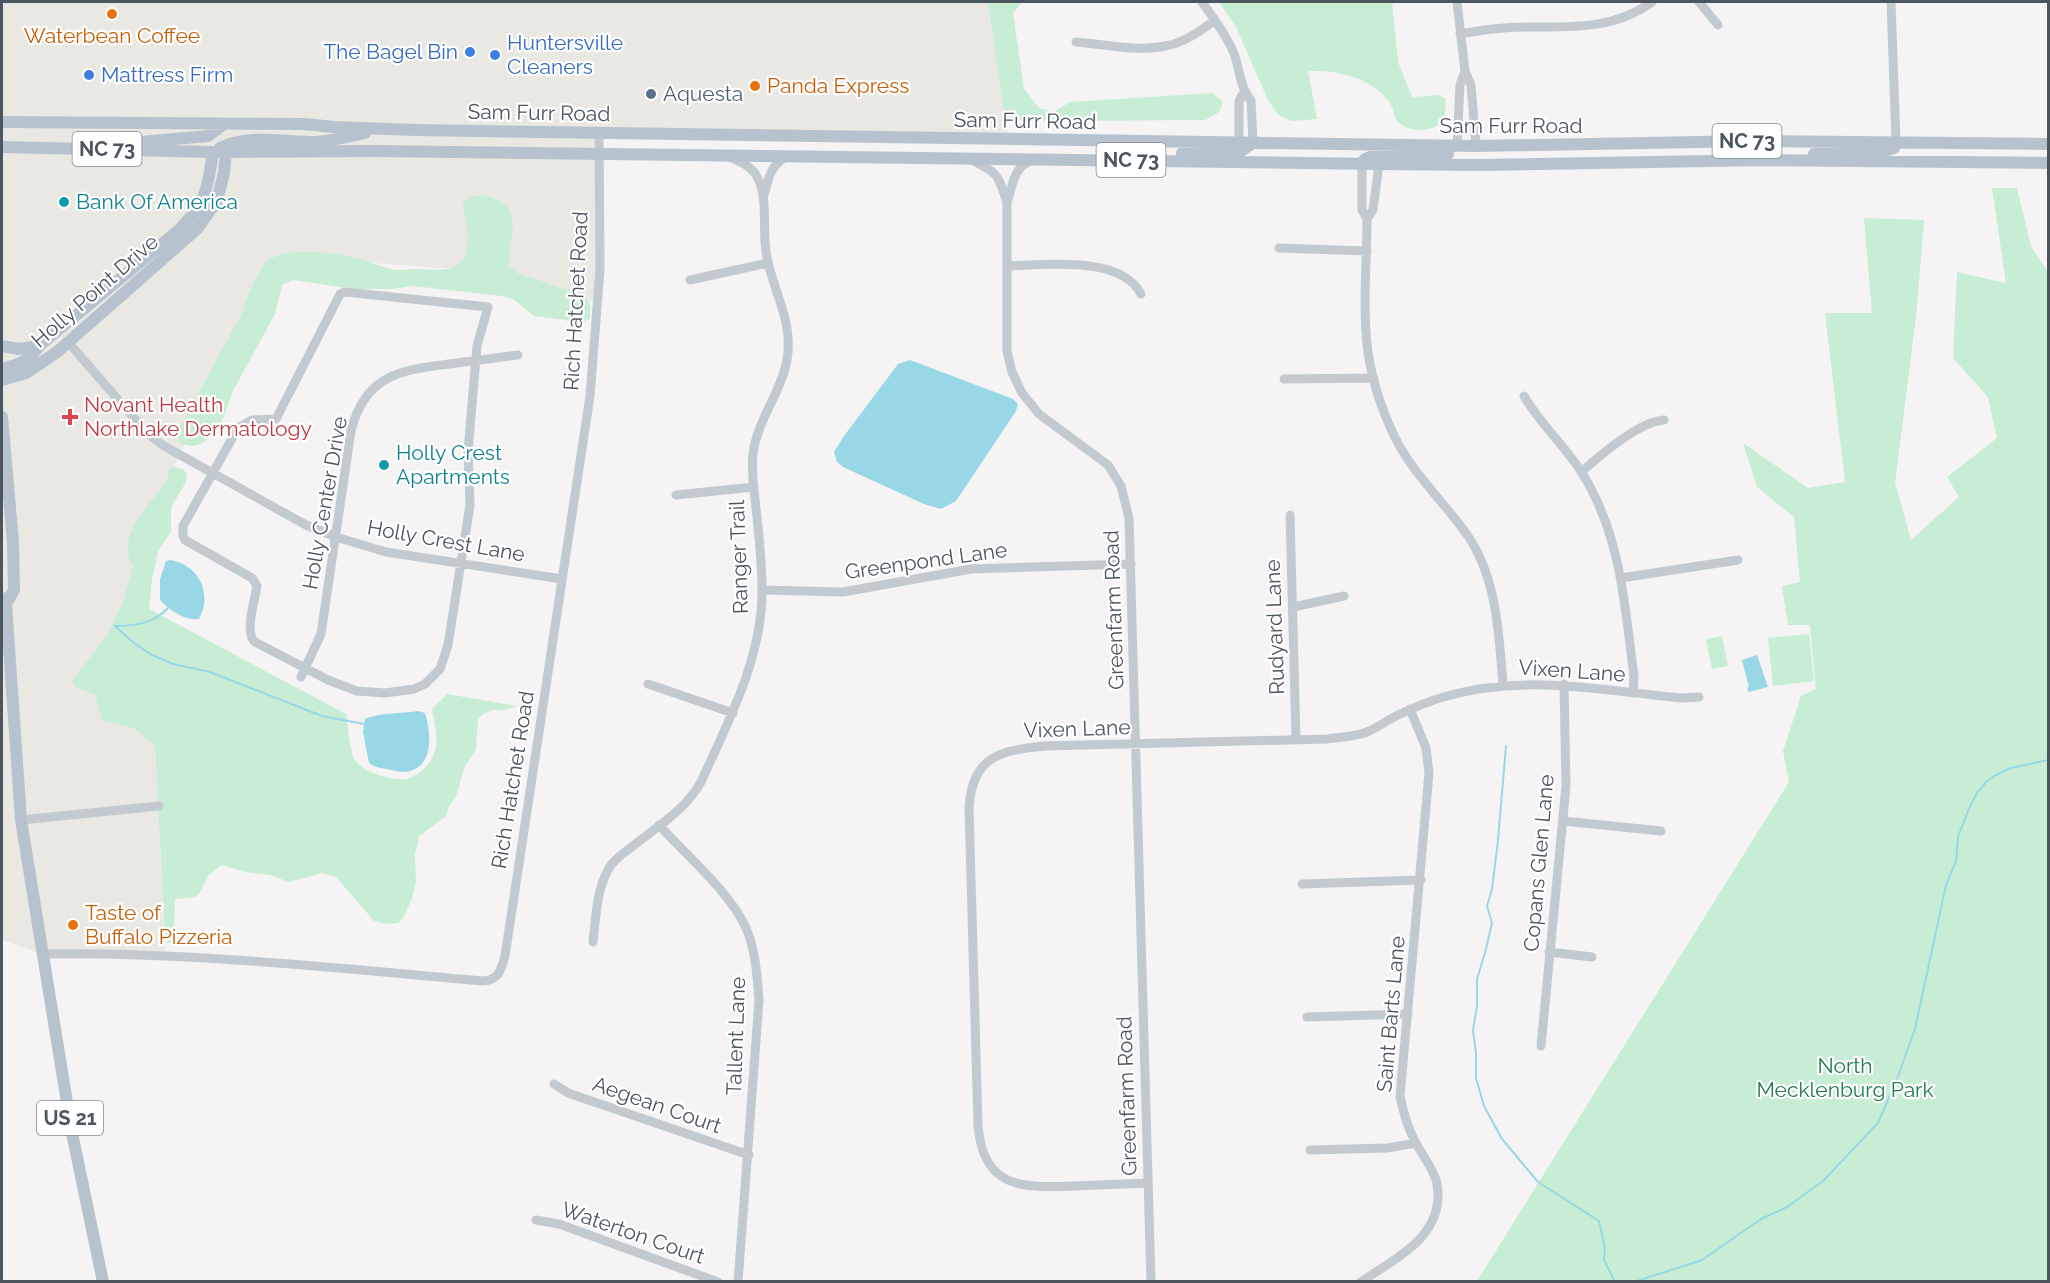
<svg xmlns="http://www.w3.org/2000/svg" width="2050" height="1283" font-family="Raleway,sans-serif">
	<rect width="100%" height="100%" fill="#f5f3f3"/>
	<path fill="#eae8e2" d="M2,2H988L1009,140L599,133L598,304L496,272L293,257L258,290L170,475L146,549L165,955L42,954L2,940Z"/>
	<path fill="#c7edd5" d="M988,2H1022L1013,13L1024,89L1039,108L1053,112L1070,102L1213,93L1223,102L1219,112L1205,120L1050,121L1005,119Z
		M1219,2H1392L1398,62L1412,97L1439,95L1446,99C1445,107 1447,115 1441,122C1432,133 1408,132 1398,122C1394,118 1394,110 1391,105C1386,95 1373,86 1363,81C1345,72 1328,71 1308,71L1317,119L1292,121L1278,115L1268,100L1236,27Z
		M1992,188H2017L2031,246L2048,272V1281H1477L1789,782L1783,751L1801,696L1816,689L1810,625H1788L1782,586L1800,582L1794,517L1757,487L1743,443L1808,488L1845,482L1825,313H1872L1864,218L1924,220L1916,317L1895,483L1911,540L1959,497L1947,477L1997,438L1988,397L1953,358L1957,272L2006,283Z
		M484,195C527,207 509,231 509,265L517,273L585,296L590,305V319L582,322L534,316L513,299L502,296L413,286L393,289H354L293,280L282,285L275,314L233,391L224,416L215,432L201,444L192,446L180,444L177,439L178,431L243,311C245,301 259,268 266,262C286,245 337,253 360,259C371,262 381,267 391,269C400,271 410,269 419,269C437,270 463,274 467,248C470,233 464,217 463,202L471,196Z
		M174,467L183,469L187,474L186,482L171,507V532L158,551L152,580L149,609L346,714C348,725 350,752 355,760C361,772 393,781 406,779C419,777 432,763 435,751C439,737 434,723 432,709L447,694L517,706L505,710H493L483,714L478,719L476,750L465,766L456,796L449,807L446,816L419,836L415,855L416,883L411,901L403,918L398,923L388,924L374,921L336,877L323,873L289,882L270,875L245,872L222,865L209,875L199,894L194,897L175,899L174,937L173,942L168,943L165,941L155,745L135,729L102,720L95,694L76,688L72,681L108,634L123,602L133,566C115,538 148,506 164,485L168,478V470Z
		M1809,634L1814,681L1773,686L1768,638Z
		M1722,636L1728,666L1712,669L1706,639Z"/>
	<path fill="#98d7e5" d="M910,360L1013,399L1018,404L1016,411L956,501L941,509L924,504L843,467L837,462L834,452L844,436L898,364Z
		M170,560C199,565 213,593 199,619C184,621 170,610 160,600V579L166,561Z
		M1757,655L1768,687L1749,692L1747,688L1749,687L1742,660Z
		M418,711L425,713C431,732 434,764 410,771C405,773 397,771 391,770C383,768 376,768 369,763L363,732L365,719C381,712 400,714 418,711Z"/>
	<g fill="none" stroke-linecap="round" stroke-linejoin="round">
		<path stroke="#98d7e5" stroke-width="2" d="M115,626L134,643L152,655L173,664L210,672L322,716L364,724
			M115,626C136,626 154,623 168,608
			M1506,746L1498,840L1492,889L1487,906L1492,923L1485,953L1477,979V1006L1473,1030L1476,1053V1078L1484,1106L1502,1139L1538,1182L1599,1221L1605,1248L1604,1260L1615,1282
			M1634,1282L1702,1260L1761,1219L1787,1207L1823,1181L1878,1123L1897,1079L1915,1029L1946,885L1956,861L1958,837L1968,811L1977,793L1987,781L1996,775L2011,768L2048,760"/>
		<path stroke="#c2cad0" stroke-width="9" d="M1202,2C1213,17 1225,33 1233,51C1240,67 1239,87 1251,100L1253,143
			M1457,2L1465,71L1471,85L1476,146
			M1699,2L1718,25
			M1891,2L1896,142
			M1460,34C1481,30 1503,27 1525,27C1571,27 1613,30 1652,2
			M1076,42C1104,44 1137,52 1165,46C1184,43 1200,31 1215,20
			M1239,143V101L1244,92
			M1457,146L1460,85L1465,71
			M970,159C999,174 997,173 1007,202V351L1012,372L1022,393L1039,414L1108,465L1121,486L1129,518L1151,1282
			M1362,163V210L1367,219C1367,265 1361,319 1370,364C1374,386 1382,409 1391,429C1409,471 1443,500 1468,536C1497,579 1499,635 1503,685
			M763,198C770,178 767,169 787,156
			M1007,202C1014,183 1012,170 1031,160
			M1367,219L1373,210L1379,164
			M1279,248L1367,251
			M1007,266C1044,265 1121,255 1141,294
			M690,280L768,263
			M345,292L488,307L477,346L468,451L470,505L448,645L440,669L425,684L414,689L385,693L357,691L328,680L255,642C244,633 255,600 257,586L252,578L185,540L183,536V526L238,428L252,420L276,419L337,300L340,294Z
			M68,342L148,434L164,446L306,525L336,537L386,552L562,579
			M1284,379L1374,378
			M1524,396C1540,424 1565,446 1582,473C1621,535 1625,607 1634,677L1633,693
			M1581,472C1601,455 1638,422 1664,420
			M676,495L754,487
			M1290,515L1296,739
			M1621,578L1738,560
			M762,590L843,592L971,569L1131,564
			M1293,607L1344,596
			M301,677L321,634L351,431C365,375 400,370 449,364C472,361 495,358 518,355
			M648,684L733,713
			M21,820L159,806
			M1563,821L1661,831
			M659,825C686,855 730,892 746,928C756,951 757,976 759,1000L738,1282
			M1302,884L1421,880
			M593,942C596,918 596,892 608,870C615,857 631,848 642,839C664,822 687,807 701,782C728,722 763,657 762,589C762,562 759,535 756,508C754,490 751,472 753,454C757,420 781,393 787,360C794,318 771,290 766,251C762,227 769,196 756,175C750,165 740,162 730,157
			M1549,952L1592,957
			M42,954C190,952 336,968 483,981C499,980 501,970 505,956L590,396L600,269L599,133
			M1307,1017L1408,1014
			M1541,1046L1566,786L1564,684
			M554,1084L568,1093L749,1155
			M1310,1150L1387,1148L1416,1143
			M1148,1183C1123,1184 1099,1185 1074,1186C1022,1188 983,1189 978,1125L969,808C972,756 1001,750 1045,746L1327,739C1340,737 1355,737 1367,732C1377,728 1386,721 1396,716C1412,708 1429,701 1447,696C1526,674 1601,690 1680,698L1699,697
			M536,1220L559,1224L718,1282
			M1361,1282C1392,1260 1436,1241 1438,1198C1438,1190 1438,1182 1434,1175C1428,1161 1418,1149 1412,1135C1406,1123 1403,1110 1400,1096L1429,773L1426,748L1410,709"/>
		<path stroke="#b6c3ce" stroke-width="12" d="M2,122L304,124L334,127L416,130L1476,146L1752,141L2048,144
			M130,143L208,136L224,124
			M2,147L213,152L375,151L1379,164L1480,165L1765,160L2048,163
			M220,148C247,134 284,142 314,142C331,141 348,137 365,133
			M1182,153L1241,151L1253,143
			M1814,154L1836,151H1884L1894,148L1896,142
			M1362,163L1365,159L1375,155L1448,154
			M2,346L19,349L39,346
			M2,369C20,364 28,362 39,346L180,229C208,200 207,189 213,152
			M2,380L26,373L57,352L197,229L217,201L224,173L226,151
			M2,417L13,542L14,590L6,604
			M2,598L6,604L21,820L72,1133L103,1282"/>
	</g>
	<g fill="#e8710a" stroke="#fff" stroke-width="2">
		<circle cx="112" cy="14" r="6"/>
		<circle cx="755" cy="86" r="6"/>
		<circle cx="73" cy="925" r="6"/>
	</g>
	<g fill="#3f7fe0" stroke="#fff" stroke-width="2">
		<circle cx="470" cy="52" r="6"/>
		<circle cx="495" cy="55" r="6"/>
		<circle cx="89" cy="75" r="6"/>
	</g>
	<circle fill="#5c6f8a" stroke="#fff" stroke-width="2" cx="651" cy="94" r="6"/>
	<g fill="#0f9aa8" stroke="#fff" stroke-width="2">
		<circle cx="64" cy="202" r="6"/>
		<circle cx="384" cy="465" r="6"/>
	</g>
	<path fill="#e0444e" stroke="#fff" stroke-width="2" d="M67 408h6v6h6v6h-6v6h-6v-6h-6v-6h6z"/>
	<g text-anchor="middle" stroke-width="4.5" stroke-linejoin="round" paint-order="stroke">
		<g fill="#fff" stroke="#82898f" stroke-width="1.5">
			<rect x="1712.5" y="124" width="69" height="34" rx="4.5"/>
			<rect x="72.5" y="132" width="69" height="34" rx="4.5"/>
			<rect x="1096.5" y="143" width="69" height="34" rx="4.5"/>
			<rect x="37" y="1101" width="66" height="34" rx="4.5"/>
		</g>
		<g font-size="20" font-weight="bold" fill="#4c565f">
			<text x="1747" y="148">NC 73</text>
			<text x="107" y="156">NC 73</text>
			<text x="1131" y="167">NC 73</text>
			<text x="70" y="1125">US 21</text>
		</g>
		<g font-size="21" fill="#c56008" stroke="#fff" text-anchor="start">
			<text x="112" y="43" text-anchor="middle">Waterbean Coffee</text>
			<text x="767" y="93">Panda Express</text>
			<text x="85" y="920">Taste of<tspan x="85" dy="24">Buffalo Pizzeria</tspan></text>
		</g>
		<g font-size="21" fill="#366cbe" stroke="#fff" text-anchor="start">
			<text x="507" y="50">Huntersville<tspan x="507" dy="24">Cleaners</tspan></text>
			<text x="458" y="59" text-anchor="end">The Bagel Bin</text>
			<text x="101" y="82">Mattress Firm</text>
		</g>
		<g font-size="21" fill="#4e5e75" stroke="#fff" text-anchor="start">
			<text x="663" y="101">Aquesta</text>
		</g>
		<g font-size="21" fill="#4c565f" stroke="#fff">
			<text transform="translate(539 113) rotate(1)" y="7">Sam Furr Road</text>
			<text transform="translate(1025 121) rotate(1)" y="7">Sam Furr Road</text>
			<text x="1511" y="133">Sam Furr Road</text>
			<text transform="translate(95 291) rotate(-41)" y="7">Holly Point Drive</text>
			<text transform="translate(576 301) rotate(-87)" y="7">Rich Hatchet Road</text>
			<text transform="translate(325 503) rotate(-80)" y="7">Holly Center Drive</text>
			<text transform="translate(446 541) rotate(10)" y="7">Holly Crest Lane</text>
			<text transform="translate(739 557) rotate(-92)" y="7">Ranger Trail</text>
			<text transform="translate(926 561) rotate(-8)" y="7">Greenpond Lane</text>
			<text transform="translate(1114 610) rotate(-92)" y="7">Greenfarm Road</text>
			<text transform="translate(1275 627) rotate(-92)" y="7">Rudyard Lane</text>
			<text transform="translate(1572 671) rotate(4)" y="7">Vixen Lane</text>
			<text transform="translate(1077 729) rotate(-2)" y="7">Vixen Lane</text>
			<text transform="translate(513 780) rotate(-81)" y="7">Rich Hatchet Road</text>
			<text transform="translate(1539 863) rotate(-85)" y="7">Copans Glen Lane</text>
			<text transform="translate(1391 1014) rotate(-85)" y="7">Saint Barts Lane</text>
			<text transform="translate(736 1036) rotate(-88)" y="7">Tallent Lane</text>
			<text transform="translate(1127 1096) rotate(-92)" y="7">Greenfarm Road</text>
			<text transform="translate(657 1105) rotate(19)" y="7">Aegean Court</text>
			<text transform="translate(633 1233) rotate(19)" y="7">Waterton Court</text>
		</g>
		<g font-size="21" fill="#0d838f" stroke="#fff" text-anchor="start">
			<text x="76" y="209">Bank Of America</text>
			<text x="396" y="460">Holly Crest<tspan x="396" dy="24">Apartments</tspan></text>
		</g>
		<g font-size="21" fill="#be3a42" stroke="#fff" text-anchor="start">
			<text x="84" y="412">Novant Health<tspan x="84" dy="24">Northlake Dermatology</tspan></text>
		</g>
		<g font-size="21" fill="#217c4c" stroke="#fff">
			<text x="1845" y="1073">North<tspan x="1845" dy="24">Mecklenburg Park</tspan></text>
		</g>
	</g>
	<rect width="2050" height="1283" fill="none" stroke="#4c565f" stroke-width="6"/>
</svg>
